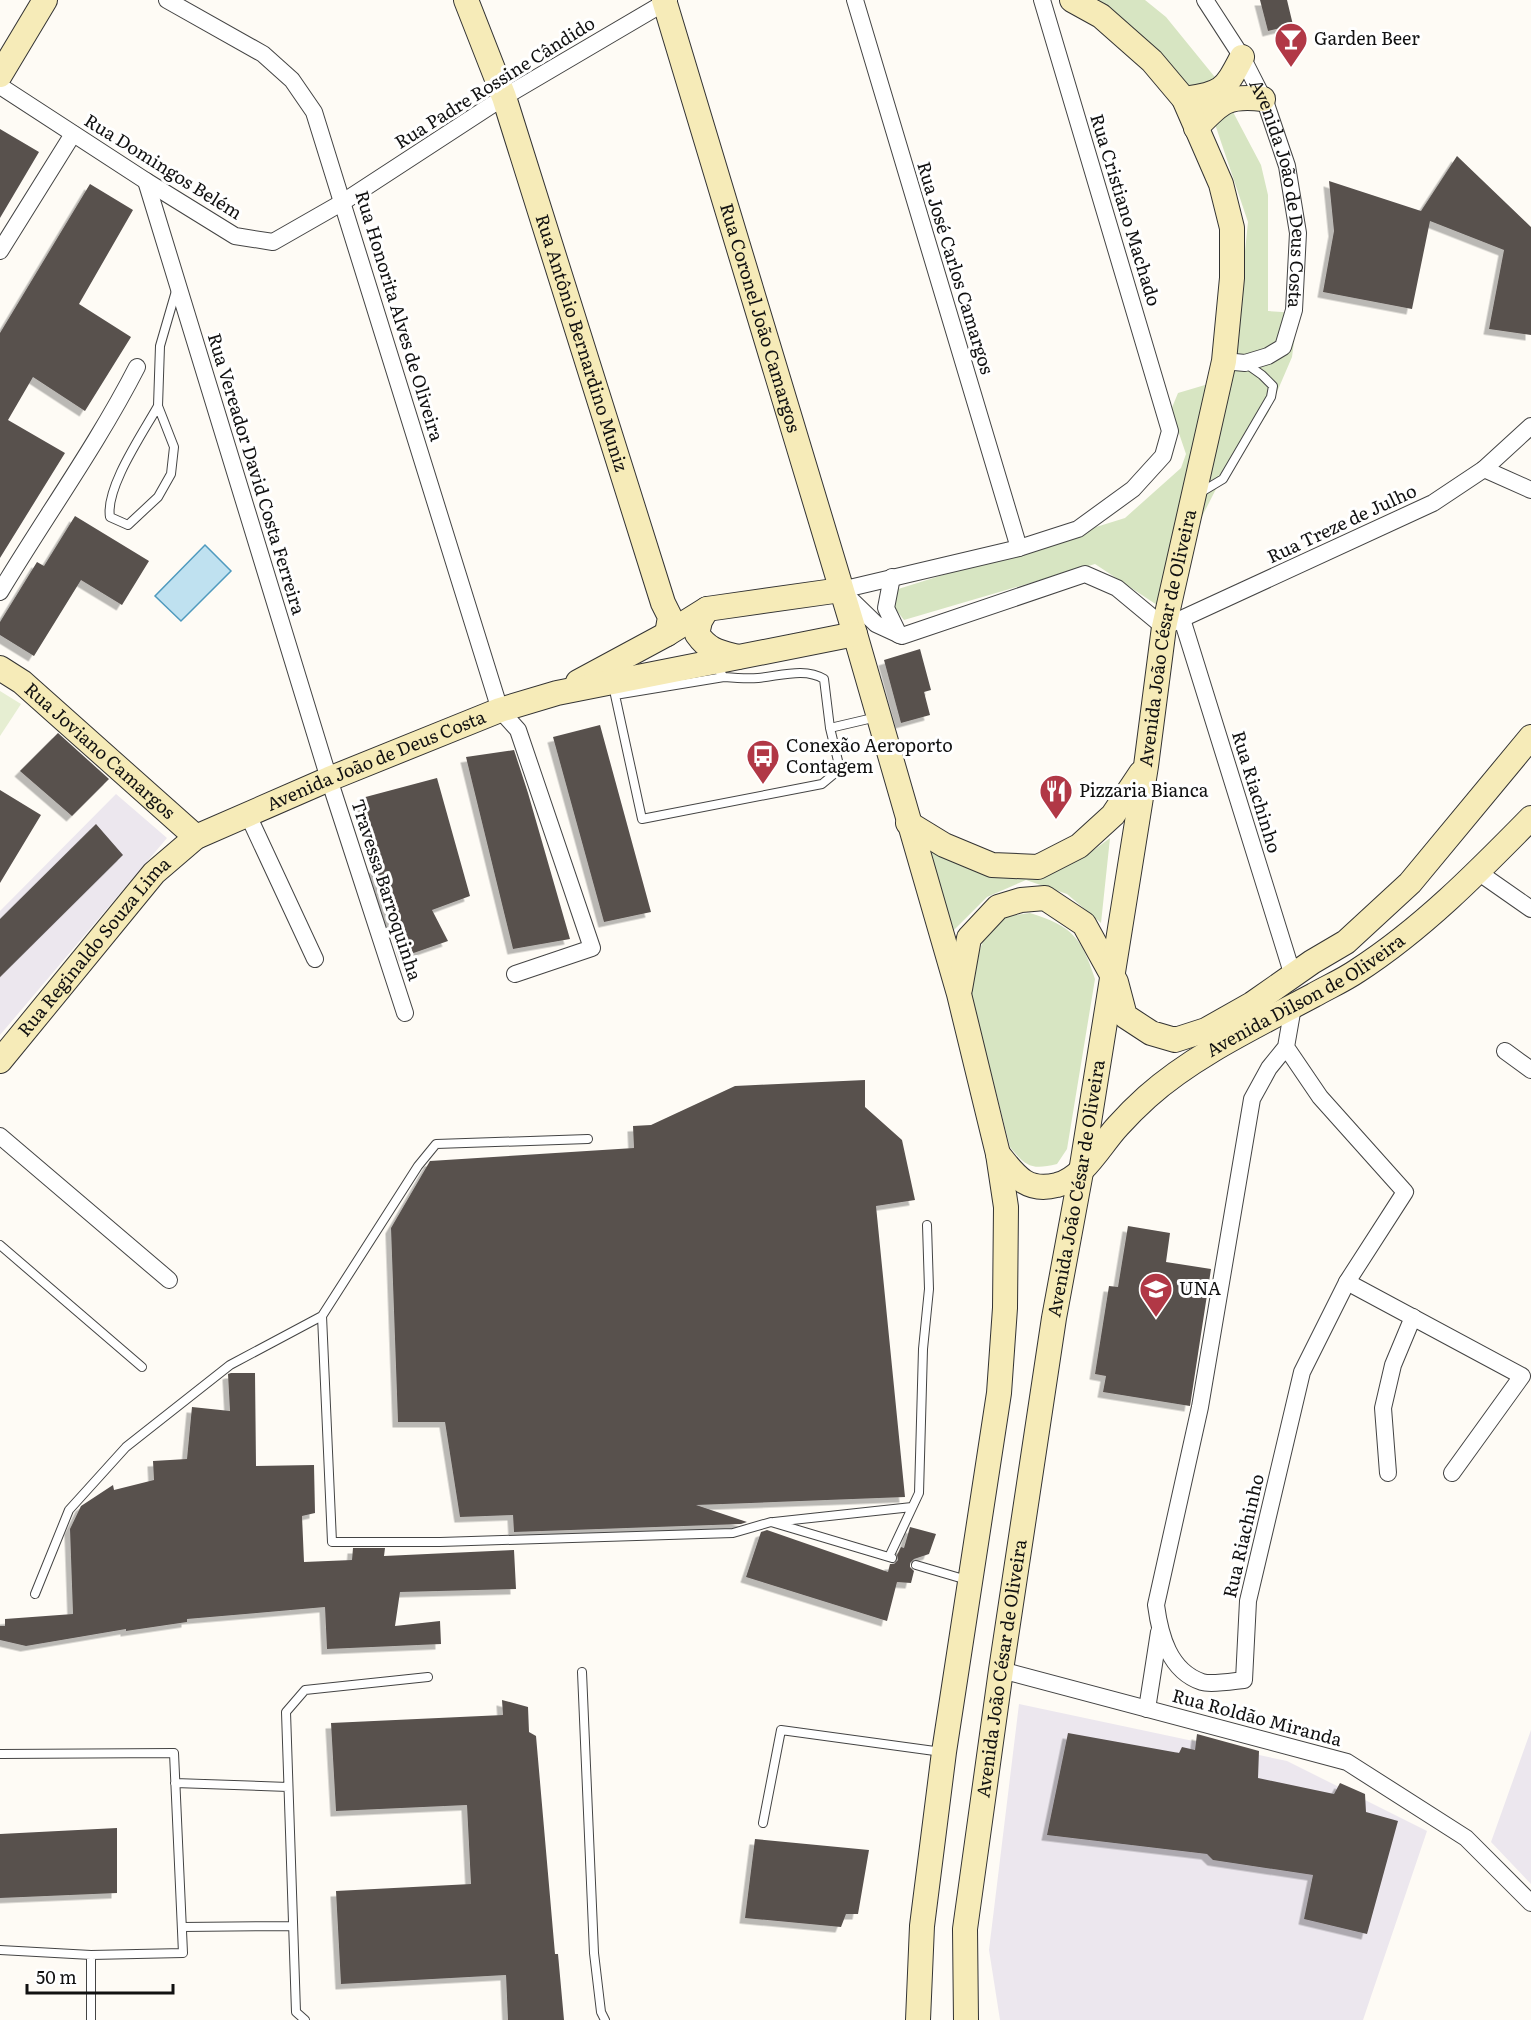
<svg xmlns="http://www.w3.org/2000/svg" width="1531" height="2020" font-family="Literata,serif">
	<defs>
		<filter id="shadow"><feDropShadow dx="-5.5" dy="5.5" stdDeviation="0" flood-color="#0004"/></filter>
	</defs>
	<rect width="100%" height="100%" fill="#fefbf5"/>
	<path fill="#ece7ee" d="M116,794L167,838L0,1035V911Z
		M1019,1704L1287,1761L1427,1831L1363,2020H1000L989,1950Z
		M1531,1730V1884L1491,1842Z"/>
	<path fill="#d7e5c2" d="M1098,0H1145L1166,17L1214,76L1261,165L1268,195V311L1298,313L1292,357L1268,413L1216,489L1157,605L1095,564L904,620L894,607L895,590L1125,518L1181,468L1186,454L1171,410L1178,393L1232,377L1248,222L1216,127L1106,5Z
		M1110,838L1101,923L1067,894L1026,880L987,897L954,930L926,848L1026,876L1083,858Z
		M1030,913C1073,926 1082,939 1095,979L1067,1149L1057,1164C1032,1170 1026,1167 1010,1147L971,994L974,967L983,941L1003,917Z"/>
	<path fill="#e6eed2" d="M0,691L21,704L0,736Z"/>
	<path fill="#bfe1f0" stroke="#4f9abe" stroke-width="1.5" d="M205,545L231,571L181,621L155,596Z"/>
	<path fill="#58514e" filter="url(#shadow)" d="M1260,0H1287L1293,25L1268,31Z
		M0,129L39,152L0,218Z
		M1457,156L1531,227V335L1489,329L1504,250L1430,221L1412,309L1323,292L1334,231L1329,181L1421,211Z
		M90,184L133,210L79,304L131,337L85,411L33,377L8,420L65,453L0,558V333Z
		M75,516L149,561L122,605L81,580L34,656L0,635V622L37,562L44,566Z
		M920,649L931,690L924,692L930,715L901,723L884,660Z
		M600,725L651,912L604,922L553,737Z
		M58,733L109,779L72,816L20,771Z
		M514,750L528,793L570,939L513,949L466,757Z
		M437,778L470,896L432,910L448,941L405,956L395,923L390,924L372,868L379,867L358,799Z
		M0,790L41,815L0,883Z
		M96,824L123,855L0,977V919Z
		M865,1080V1107L902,1140L915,1200L876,1206L905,1497L696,1505L747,1522L741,1524L514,1532L513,1515L460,1517L445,1422H398L391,1228L430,1161L634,1148L633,1126L651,1125L735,1086Z
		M1128,1226L1170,1233L1166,1262L1211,1269L1190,1406L1103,1392L1106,1376L1095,1374L1109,1286L1118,1287Z
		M231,1373H255L256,1466L314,1465L315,1513L302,1516L304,1562L352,1560L353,1548H385L384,1556L514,1550L516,1589L400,1592L395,1626L440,1621L441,1644L327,1649L325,1607L187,1619V1622L126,1631V1629L26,1646L0,1640V1626H5V1619L73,1614L70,1529L81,1506L113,1485L114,1490L154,1480L153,1461L187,1459L192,1407L230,1411L228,1374Z
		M910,1527L936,1534L929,1554L914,1559L910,1563V1567L914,1571L911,1583L897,1582L887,1621L746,1577L761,1532L767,1530L888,1572L890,1564H894L898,1560L897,1555L901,1547L904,1548Z
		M502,1700L528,1707L529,1732L536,1736L555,1954H558L564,2020H508L506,1975L341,1984L336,1891L471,1884L467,1805L336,1811L331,1723L503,1715Z
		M1068,1733L1179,1753L1182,1747L1195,1750L1197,1734L1259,1751L1258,1778L1334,1794L1340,1783L1365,1794L1366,1812L1398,1821L1367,1934L1304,1919L1313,1875L1213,1860L1207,1854L1047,1835Z
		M117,1828V1893L0,1898V1834Z
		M755,1839L869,1850L858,1914H846L841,1927L745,1918Z"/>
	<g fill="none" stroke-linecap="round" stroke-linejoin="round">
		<defs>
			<path id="lane" d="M158,406C143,433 105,488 110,517L128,525L158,497L171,474L174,447L158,406L160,346L176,291
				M1198,494L1223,479L1271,397L1273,386L1262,375L1245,363
				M715,666L724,677C735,678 747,679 758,678C780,676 805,667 824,679L830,728L839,765L834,774L822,784L642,819L615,695L724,677
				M830,728L877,717
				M0,1245L142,1367
				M322,1316L332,1542H440L733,1533L771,1522L892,1558
				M774,1522L912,1507
				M889,1557L919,1493L923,1349L929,1289L927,1225
				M916,1565L967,1580
				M35,1594L69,1510L126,1447L230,1365L322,1316L418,1166L436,1144L588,1139
				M582,1672L594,1953L601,2012L605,2020
				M0,1754L174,1753L183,1953L91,1955L0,1950
				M175,1783L288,1787
				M763,1823L781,1730L942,1752
				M182,1927L293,1926
				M91,1955V2020
				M305,2020L296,2012L286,1712L305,1690L428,1677"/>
			<g id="street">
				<path d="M167,0L263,54L292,80L314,112L500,710L518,730L592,948L515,974"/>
				<path d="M855,0L1019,548"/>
				<path id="s1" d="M1205,0L1242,57L1266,104L1287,166L1298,233L1294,310L1283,347L1268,356L1245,363L1224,361"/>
				<path d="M0,86L146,181L235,236L273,242L343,202L504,97L669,0"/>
				<path d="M146,181L329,779L405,1013"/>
				<path d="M0,251L73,134"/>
				<path d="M1484,469L1531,490"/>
				<path d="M892,577L886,608L899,635"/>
				<path d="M841,590L1019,548L1078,529L1133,489L1163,456L1170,431L1042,0"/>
				<path d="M0,592C45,517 97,445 137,367"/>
				<path d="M844,593L876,624L902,636L1085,574L1117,588L1164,627L1433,503L1484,469L1531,426"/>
				<path d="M1182,619L1293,976"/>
				<path d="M248,815L315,959"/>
				<path d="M1478,872L1531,909"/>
				<path d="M1286,1047L1320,1097L1405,1192L1347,1282L1302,1372L1248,1601L1244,1680C1234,1681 1211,1685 1202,1682C1169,1671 1160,1635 1156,1605L1200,1407L1252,1099L1269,1068L1286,1047L1293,1007"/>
				<path d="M1505,1051L1531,1070"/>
				<path d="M0,1136L169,1280"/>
				<path d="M1347,1282L1522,1376L1452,1473"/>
				<path d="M1388,1473L1383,1408L1393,1365L1413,1317"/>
				<path d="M1001,1670L1347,1762L1466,1838L1531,1903"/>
				<path d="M1147,1709L1159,1632"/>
			</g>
			<g id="secondary">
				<path id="s2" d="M466,0L504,97L663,603L670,617L667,634"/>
				<path id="s3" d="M664,0L855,634L959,994L998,1154L1006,1207L1005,1308L999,1393L944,1752L922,1926L918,2020"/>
				<path d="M0,75L45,0"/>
				<path d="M1184,99C1222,93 1224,92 1242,57"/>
				<path d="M1196,128C1221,102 1226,95 1263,99"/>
				<path d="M707,609L700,621L697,634C709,651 719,652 738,657"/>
				<path id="s4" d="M0,668L22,682L196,837"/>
				<path d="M578,682L667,634L707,609L841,590"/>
				<path d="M908,823L944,845L992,865L1038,867L1079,846L1113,815L1141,773"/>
				<path d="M960,989L969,938L998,907L1021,900L1045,898L1084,924L1116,982L1125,1016L1151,1033L1175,1040L1206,1030L1252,1004L1312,962L1346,942L1410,883L1531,737"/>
				<path id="s5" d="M0,1061L154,873L196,837L329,779L500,710L557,693L855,634"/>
				<path id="s6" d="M998,1154C1015,1175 1026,1193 1057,1185C1083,1179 1101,1144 1118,1126C1127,1116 1137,1106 1147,1097C1194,1055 1258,1025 1314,995C1328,987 1344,980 1357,971C1422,929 1477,873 1531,818"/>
				<path id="s7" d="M966,2020L965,1929L1001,1670L1054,1318L1081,1172L1146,766L1164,627L1224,361L1232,278V228L1221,184L1184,99L1152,61L1101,16L1072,0"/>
			</g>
		</defs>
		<use href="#lane" stroke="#444" stroke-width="10"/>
		<use href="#street" stroke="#444" stroke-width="18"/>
		<use href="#secondary" stroke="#333" stroke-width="26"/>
		<use href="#lane" stroke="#fff" stroke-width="8"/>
		<use href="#street" stroke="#fff" stroke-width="16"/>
		<use href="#secondary" stroke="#f6ebb8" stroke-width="24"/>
	</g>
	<defs>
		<symbol id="bar-pin" viewBox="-11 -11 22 30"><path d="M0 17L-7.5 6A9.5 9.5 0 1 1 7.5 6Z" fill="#b13846" stroke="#fff"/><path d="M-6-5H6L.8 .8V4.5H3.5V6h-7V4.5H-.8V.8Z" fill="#fff"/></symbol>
		<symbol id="bus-pin" viewBox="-11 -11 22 30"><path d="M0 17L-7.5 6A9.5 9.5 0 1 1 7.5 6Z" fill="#b13846" stroke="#fff"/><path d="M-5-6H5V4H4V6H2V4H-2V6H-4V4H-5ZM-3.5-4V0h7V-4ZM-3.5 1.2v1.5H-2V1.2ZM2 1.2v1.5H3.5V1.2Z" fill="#fff"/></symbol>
		<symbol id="restaurant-pin" viewBox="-11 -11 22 30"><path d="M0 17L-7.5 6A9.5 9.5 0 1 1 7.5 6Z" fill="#b13846" stroke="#fff"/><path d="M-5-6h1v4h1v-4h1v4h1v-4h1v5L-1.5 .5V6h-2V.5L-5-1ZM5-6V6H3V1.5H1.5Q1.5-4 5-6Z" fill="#fff"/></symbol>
		<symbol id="university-pin" viewBox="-11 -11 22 30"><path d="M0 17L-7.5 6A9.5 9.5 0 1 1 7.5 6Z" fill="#b13846" stroke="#fff"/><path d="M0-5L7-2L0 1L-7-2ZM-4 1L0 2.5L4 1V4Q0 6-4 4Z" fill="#fff"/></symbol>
	</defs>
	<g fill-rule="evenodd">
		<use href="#bar-pin" x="1272" y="20" width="38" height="52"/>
		<use href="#bus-pin" x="744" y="737" width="38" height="52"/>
		<use href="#restaurant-pin" x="1037" y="772" width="38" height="52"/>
		<use href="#university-pin" x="1137" y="1270" width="38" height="52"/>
	</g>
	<g text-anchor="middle" stroke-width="6" stroke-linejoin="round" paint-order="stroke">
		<g font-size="18" fill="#111" stroke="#fff" text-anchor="start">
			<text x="1314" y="45">Garden Beer</text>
			<text x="786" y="752">Conexão Aeroporto<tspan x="786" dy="21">Contagem</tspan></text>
			<text x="1079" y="797">Pizzaria Bianca</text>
			<text x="1179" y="1295">UNA</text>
		</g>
		<g font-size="18" fill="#111" stroke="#fff">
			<text transform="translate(495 83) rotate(-32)" y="6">Rua Padre Rossine Cândido</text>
			<text transform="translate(163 167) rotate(32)" y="6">Rua Domingos Belém</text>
			<text dy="6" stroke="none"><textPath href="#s1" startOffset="212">Avenida João de Deus Costa</textPath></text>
			<text transform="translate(1125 210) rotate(73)" y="6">Rua Cristiano Machado</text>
			<text transform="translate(955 268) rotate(73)" y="6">Rua José Carlos Camargos</text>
			<text transform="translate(399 316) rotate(73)" y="6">Rua Honorita Alves de Oliveira</text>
			<text dy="6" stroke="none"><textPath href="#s3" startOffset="332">Rua Coronel João Camargos</textPath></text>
			<text dy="6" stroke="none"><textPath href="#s2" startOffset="362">Rua Antônio Bernardino Muniz</textPath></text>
			<text transform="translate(256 474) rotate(73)" y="6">Rua Vereador David Costa Ferreira</text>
			<text transform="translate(1342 524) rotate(-25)" y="6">Rua Treze de Julho</text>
			<text dy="6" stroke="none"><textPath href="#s7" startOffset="1398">Avenida João César de Oliveira</textPath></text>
			<text dy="6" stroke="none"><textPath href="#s4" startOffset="130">Rua Joviano Camargos</textPath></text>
			<text dy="6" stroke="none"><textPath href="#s5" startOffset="494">Avenida João de Deus Costa</textPath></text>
			<text transform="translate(1256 792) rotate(73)" y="6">Rua Riachinho</text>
			<text transform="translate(386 890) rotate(72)" y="6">Travessa Barroquinha</text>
			<text dy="6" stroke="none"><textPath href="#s5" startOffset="148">Rua Reginaldo Souza Lima</textPath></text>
			<text dy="6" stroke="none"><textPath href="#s6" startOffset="388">Avenida Dilson de Oliveira</textPath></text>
			<text dy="6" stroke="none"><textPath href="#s7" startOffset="840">Avenida João César de Oliveira</textPath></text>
			<text transform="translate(1244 1536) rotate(-77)" y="6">Rua Riachinho</text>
			<text dy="6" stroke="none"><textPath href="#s7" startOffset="354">Avenida João César de Oliveira</textPath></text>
			<text transform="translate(1257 1718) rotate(15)" y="6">Rua Roldão Miranda</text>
		</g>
	</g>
	<path d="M27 1984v9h146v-9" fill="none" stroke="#111111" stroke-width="3"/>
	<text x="36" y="1984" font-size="18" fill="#111111" stroke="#ffffff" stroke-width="4.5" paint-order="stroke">50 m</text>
</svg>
